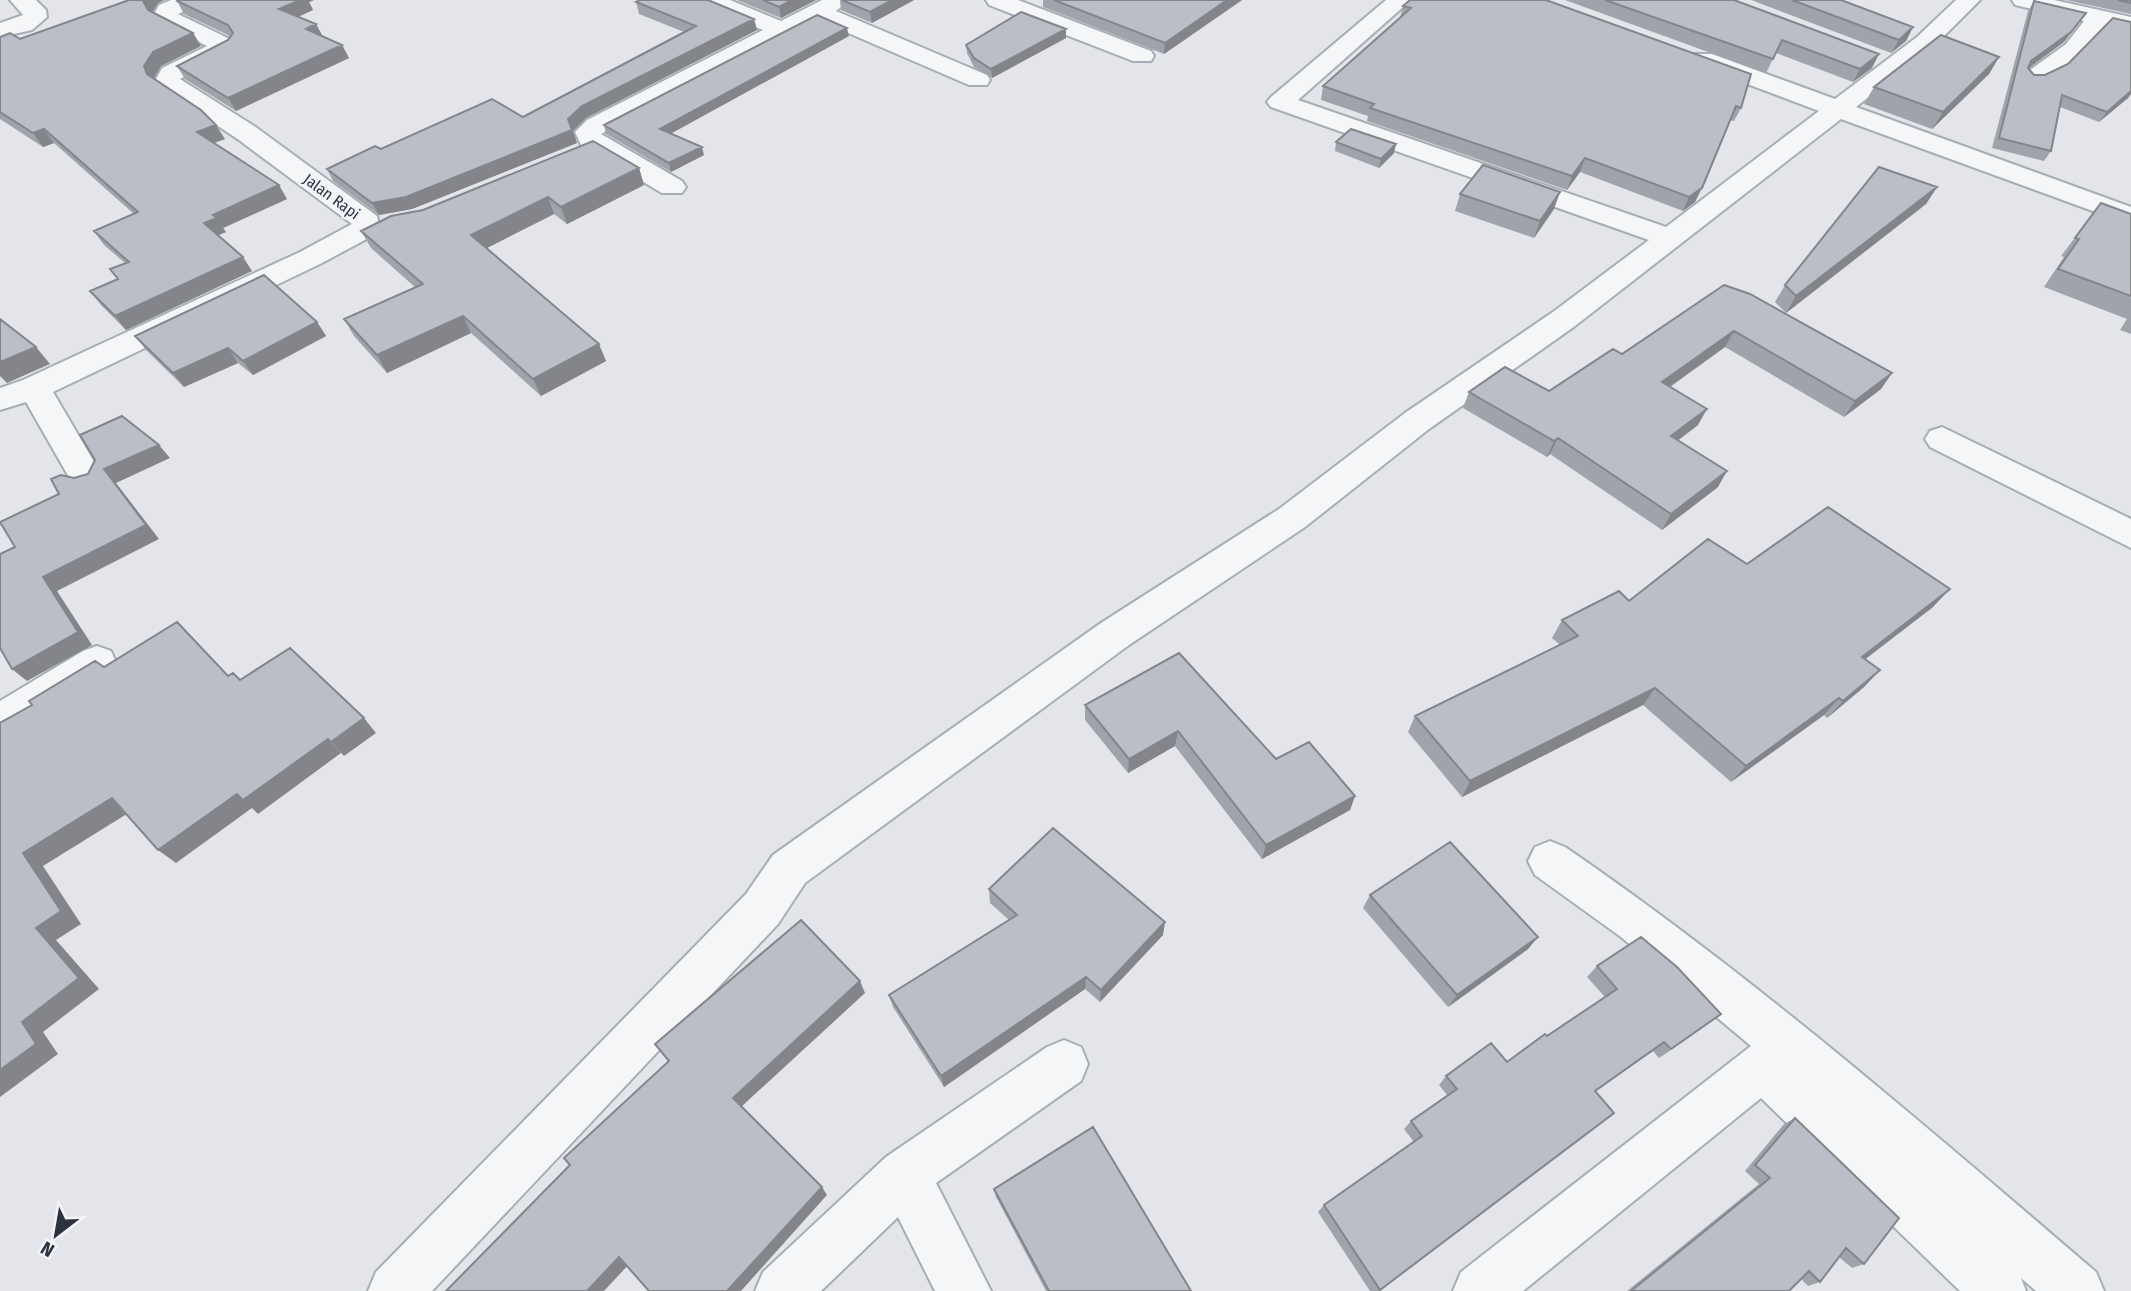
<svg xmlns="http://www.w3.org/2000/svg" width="2131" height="1291" font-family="'Fira Sans Condensed',sans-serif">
	<rect width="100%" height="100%" fill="#e3e5ea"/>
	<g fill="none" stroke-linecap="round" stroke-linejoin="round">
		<defs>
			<path id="minor" d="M10,0H36L46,10L47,17L32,30L0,37V23L23,15Z
				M171,0H201L198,5L178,14L234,41L238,46L234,51L180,79L257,128L377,216L380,228L376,234L320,264L53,392L103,477L98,486L86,489L74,486L26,402L0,410V388L23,380L300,252L352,224L239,140L158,86L155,81L162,68L207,46L157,21L153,16L159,5Z
				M699,0H730L781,21L822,0H850L836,11L987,75L990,80L987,85H969L818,20L601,134L682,181L686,187L682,193H662L581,145L575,132L587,120L763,30L702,5Z
				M986,0H1018L1151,51L1154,56L1151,61H1133L989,5Z
				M1386,0H1411L1298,100L1666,227L1819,111L1694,64L1691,59L1694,54H1712L1835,99L1917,37L1956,0H1980L1933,47L1856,107L2131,207V225L1841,119L1575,326L1429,429L1305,527L1129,645L805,883L778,924L432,1291H368L376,1272L746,894L773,855L1101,623L1279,509L1405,413L1553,312L1649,240L1271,107L1267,102L1271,97Z
				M2012,0H2054L2131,17V31L2105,25C2089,45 2055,89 2027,82L2024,77L2027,72L2066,44L2084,21L2015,5Z
				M1942,427L2131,519V548L1930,447L1925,439L1930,431Z
				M97,646L111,651L116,662L111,673L14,733L0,738V701L83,651Z
				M1550,841L1565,847C1752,975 1924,1125 2096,1272L2104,1291H2036L2021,1278L2026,1291H1960L1761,1098L1523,1291H1453L1461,1272L1751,1046L1621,937L1535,875L1528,861L1535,847Z
				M1064,1040L1081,1047L1088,1064L1081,1081L936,1183L991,1291H935L898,1217L821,1291H755L763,1272L886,1157L1047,1047Z"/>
		</defs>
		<use href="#minor" stroke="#a8acb4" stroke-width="4"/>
		<use href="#minor" fill="#f5f6f8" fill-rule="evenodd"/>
	</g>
	<path fill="#a1a3aa" d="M129,0H164L158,3L152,12L193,33L201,46L161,66L154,78L225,139L213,143L287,199L223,228L226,232L218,235L252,271L126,330L101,305L90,291L117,279L125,263L104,245L94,231L134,214L54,143L43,147L0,119V37L20,39Z
		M178,0H314L309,2L313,10L298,17L316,24L322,36L342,45L349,58L236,111L185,79L177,66L228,40L230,36L184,14L177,1Z
		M737,0H816L781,18Z
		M840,0H914L872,23L841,10Z
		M1043,0H1242L1164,54L1043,7Z
		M1565,0H1734L1872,68L1853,82L1776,53L1766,73Z
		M1751,0H1841L1913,27L1906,41L1891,53Z
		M2066,0H2131V14Z
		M2034,1L2079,23L2064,42L2028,68L2034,75H2045L2128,98L2099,122L2060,107L2051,151L2044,161L1992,148L2028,11Z
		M636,2L754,19L757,30L586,118L573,131L577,143L412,209L379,215L333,181L327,169L381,149L523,117L684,32L639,14Z
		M1403,6L1741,108L1734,121L1730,120L1695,202L1683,211L1580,172L1567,190L1367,121L1368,116L1321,100L1323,86L1400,18Z
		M849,36L671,133L704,155L671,172L606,134L604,125Z
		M1066,38L992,78L974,67L967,53L966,45Z
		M1999,57L1989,74L1932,129L1864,104L1874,87Z
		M1336,142L1394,153L1379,168L1335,151Z
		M639,168L644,185L567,224L554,214L487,248L606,361L541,396L471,333L387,373L354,336L344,319L416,288L371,248L361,231Z
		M1937,187L1926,204L1786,313L1775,302L1785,285Z
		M1460,194L1554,209L1534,238L1455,211Z
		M2101,203L2131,214V334L2120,330L2127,319L2044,287L2064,257L2061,256Z
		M1724,285L1892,373L1881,389L1844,417L1725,347L1670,387L1698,425L1678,440L1718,487L1662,530L1550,454L1547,457L1463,408L1469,392L1549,391L1622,354Z
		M317,322L326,336L253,375L238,363L184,387L146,350L135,336Z
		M1747,564L1933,607L1865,659L1880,670L1864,687L1827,718L1824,715L1731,782L1643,705L1462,797L1408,732L1415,716L1560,645L1552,638L1562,620L1629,601Z
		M1085,705L1276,759L1355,796L1350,810L1262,859L1175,746L1128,773L1085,720Z
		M989,889L1163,935L1100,1002L1085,989L944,1087L893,1007L889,995L1009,920L990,903Z
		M1370,895L1538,937L1528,949L1448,1007L1363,908Z
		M1597,966L1721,1014L1659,1058L1653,1051L1595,1091L1380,1291H1370L1318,1212L1324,1205L1414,1142L1404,1129L1411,1121L1447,1095L1439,1085L1446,1076L1507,1062L1605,997L1587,977Z
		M1795,1118L1864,1264L1852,1268L1839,1257L1820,1282L1808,1286L1801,1279L1789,1291H1627L1759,1184L1745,1171L1784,1124Z
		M994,1189L1191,1291H1046L996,1197Z"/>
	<path fill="#83858b" d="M144,0H164L158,3L151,15L143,1Z
		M300,0H314L309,2L313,10L286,22L279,9Z
		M792,0H816L781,18L779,7Z
		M892,0H914L872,23L870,12Z
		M1227,0H1242L1164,54L1165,43Z
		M2086,13L2064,42L2025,71L2031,61Z
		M754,19L757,30L586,118L573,131L577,143L412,209L379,215L372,203L582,106Z
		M316,24L323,37L306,29Z
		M1913,27L1906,41L1891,53L1899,40Z
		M847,28L849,36L663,138L660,129Z
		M1066,29V38L992,78L991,69Z
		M193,33L201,46L161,66L153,80L147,74L144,66L153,52Z
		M342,45L349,58L236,111L228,98Z
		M1879,54L1872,68L1853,82L1860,69Z
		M1999,57L1989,74L1932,129L1943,112Z
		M2131,91V94L2128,98L2099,122L2107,112Z
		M216,125L225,139L205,146L197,132Z
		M44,129L54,143L43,147L33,133Z
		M1396,144L1394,153L1379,168L1381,159Z
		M702,147L704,155L671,172L669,163Z
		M1585,158L1580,172L1567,190L1572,176Z
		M639,168L644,185L567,224L561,207Z
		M279,185L287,199L223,228L226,232L214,237L204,223L213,215Z
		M1937,187L1926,204L1786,313L1796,296Z
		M1702,188L1695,202L1683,211L1689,197Z
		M1560,192L1554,209L1534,238L1540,221Z
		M548,197L554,214L479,252L471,235Z
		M243,257L252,271L126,330L115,316Z
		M463,316L471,333L387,373L377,355Z
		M317,322L326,336L253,375L243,361Z
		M1734,331L1725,347L1654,398L1662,382Z
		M599,344L606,361L541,396L533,379Z
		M36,347L50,364L7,383L0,376V362Z
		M228,348L238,363L184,387L173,373Z
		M1892,373L1881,389L1844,417L1855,401Z
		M1707,409L1698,425L1663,452L1671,436Z
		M1558,438L1550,454L1547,457L1554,441Z
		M159,445L170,458L116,483L159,539L57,591L92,645L27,681L12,669L43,577L104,469Z
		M1727,471L1718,487L1662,530L1671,514Z
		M1950,589L1933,607L1846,674L1862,657Z
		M1880,670L1864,687L1827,718L1843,701Z
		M1655,688L1643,705L1462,797L1470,781Z
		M1839,698L1824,715L1731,782L1746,766Z
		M364,718L376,733L344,756L331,742Z
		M1178,731L1175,746L1128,773L1129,759Z
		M328,739L341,753L258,814L252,808L176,863L158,850L237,794Z
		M1355,796L1350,810L1262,859L1266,845Z
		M112,798L130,812L43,866L81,924L56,940L99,989L43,1032L58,1054L0,1097V1070L22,1022L36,928L23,853Z
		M1165,922L1163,935L1100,1002L1101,990Z
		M1538,937L1528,949L1448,1007L1457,995Z
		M1086,977L1085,989L944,1087L941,1076Z
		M860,981L865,993L741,1107L733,1098Z
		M1721,1014L1708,1024L1659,1058L1671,1049Z
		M1664,1042L1653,1051L1584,1099L1595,1091Z
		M822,1187L827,1195L741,1291H727Z
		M619,1257L630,1263L604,1291H587Z"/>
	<path fill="#bbbec6" stroke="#83858b" stroke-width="2" d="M129,0H144L143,1L148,10L193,33L153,52L144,66L147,74L201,110L216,125L197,132L279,185L213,215L217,218L204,223L243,257L115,316L90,291L118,279L110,269L129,262L94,231L138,212L44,129L33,133L0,112V37L10,33L20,39Z
		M178,0H300L279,9L316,24L306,29L342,45L228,98L177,66L228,40L233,33L228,25L177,1Z
		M640,0H708L754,19L582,106L568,119L572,130L406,197L372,203L327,169L375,146L381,149L492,99L523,117L696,26L636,2Z
		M763,0H792L779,7Z
		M842,0H892L870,12Z
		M1054,0H1227L1165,43Z
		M1410,0H1546L1751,74L1741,108L1736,106L1702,188L1689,197L1585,158L1572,176L1370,108L1374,104L1323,86L1411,8L1403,6Z
		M1605,0H1734L1879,54L1860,69L1782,40L1773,59Z
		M1792,0H1841L1913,27L1899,40Z
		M2118,0H2131V3Z
		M2034,1L2086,13L2071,32L2031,61L2028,68L2034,75H2045L2068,64L2113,18L2131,22V91L2107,112L2062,95L2051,151L1999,138Z
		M1021,12L1066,29L991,69L974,58L966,45Z
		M817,15L847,28L660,129L702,147L669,163L604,125Z
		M1941,35L1999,57L1943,112L1874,87Z
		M1351,129L1396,144L1381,159L1336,142Z
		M593,141L639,168L561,207L548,197L471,235L599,344L533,379L463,316L377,355L344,319L423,284L361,231L391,216L423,210Z
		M1483,165L1560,192L1540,221L1460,194Z
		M1879,167L1937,187L1796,296L1785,285Z
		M2101,203L2131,214V296L2058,269L2079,239L2075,238Z
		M264,275L317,322L243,361L228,348L173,373L135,336Z
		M1724,285L1750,294L1892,373L1855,401L1734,331L1662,382L1707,409L1671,436L1727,471L1671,514L1558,438L1554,441L1469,392L1505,367L1549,391L1613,349L1622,354Z
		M0,319L36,347L0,362Z
		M122,416L159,445L104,469L146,525L43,577L78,632L12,669L0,648V554L15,547L0,522L59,494L51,479L61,475L74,478L88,474L95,460L80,435Z
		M1828,507L1950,589L1862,657L1880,670L1843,701L1839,698L1746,766L1655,688L1470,781L1415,716L1578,636L1562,620L1619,591L1629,601L1708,539L1747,564Z
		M177,622L228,676L233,673L240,680L290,648L364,718L331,742L328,739L243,800L237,794L158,850L112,798L23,853L61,911L36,928L79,978L22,1022L36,1044L0,1070V723L32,705L29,701L95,661L104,667Z
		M1179,653L1276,759L1309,742L1355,796L1266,845L1178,731L1129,759L1085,705Z
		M1053,828L1165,922L1101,990L1086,977L941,1076L889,995L1017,915L989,889Z
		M1450,842L1538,937L1457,995L1370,895Z
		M801,920L860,981L733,1098L822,1187L727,1291H649L619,1257L587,1291H446L570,1165L564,1158L669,1061L655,1044Z
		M1641,937L1677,967L1721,1014L1671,1049L1664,1042L1595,1091L1614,1113L1380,1290L1324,1205L1422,1136L1411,1121L1457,1089L1446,1076L1491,1043L1507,1062L1545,1034L1547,1036L1617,989L1597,966Z
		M1795,1118L1899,1218L1864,1264L1846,1248L1820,1282L1809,1271L1789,1291H1631L1770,1178L1755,1165Z
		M1093,1127L1191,1291H1049L994,1189Z"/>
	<g text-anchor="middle" stroke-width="5" stroke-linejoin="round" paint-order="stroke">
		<g font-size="16" fill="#2c3240" stroke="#f3f4f7">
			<text transform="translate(332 196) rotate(36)" y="6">Jalan Rapi</text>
		</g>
	</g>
	<g transform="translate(56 1235) rotate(211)" stroke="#f3f4f7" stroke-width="5" paint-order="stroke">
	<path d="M0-5L12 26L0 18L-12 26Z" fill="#2c3240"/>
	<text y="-10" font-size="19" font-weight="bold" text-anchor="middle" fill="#2c3240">N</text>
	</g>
</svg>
